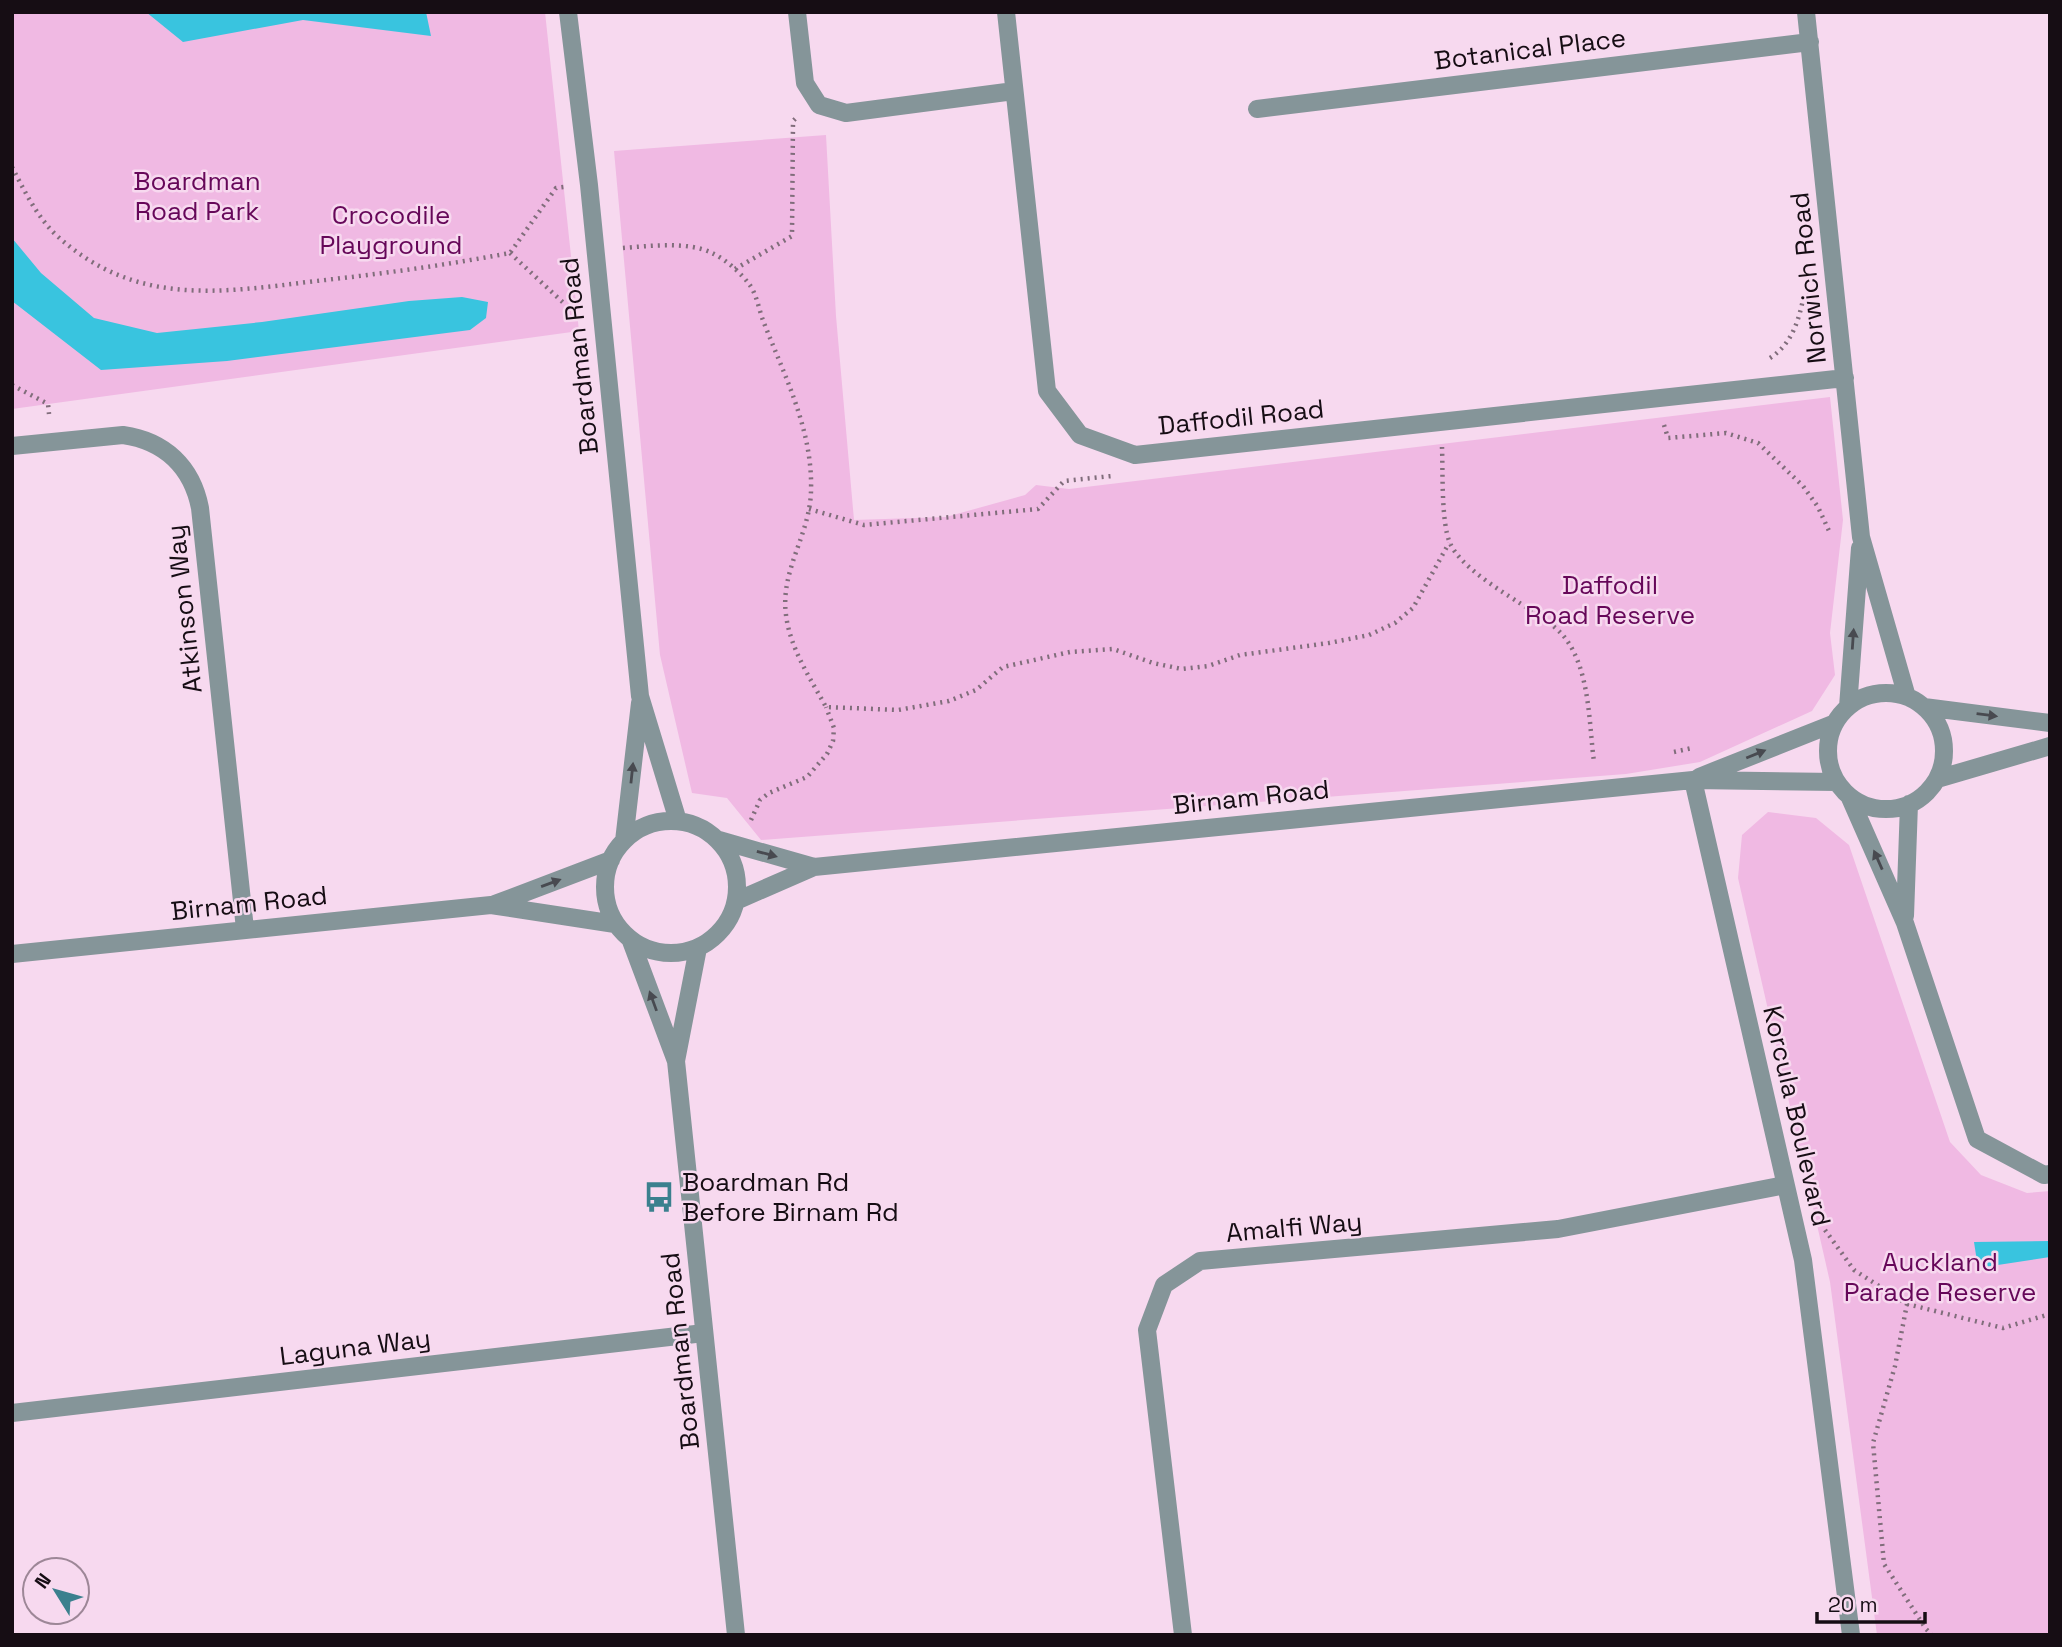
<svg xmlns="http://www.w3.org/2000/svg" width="2062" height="1647" font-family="'Space Grotesk',sans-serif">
	<rect width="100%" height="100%" fill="#f7d9ef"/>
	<path fill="#f0b9e3" d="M12,12H545L579,331L12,409Z
		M826,135L836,316L854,520L946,517L1025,495L1036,485L1069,489L1830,397L1843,520L1830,633L1835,675L1812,711L1700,762L1626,774L761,840L727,798L692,793L660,655L614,151Z
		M1768,812L1816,818L1849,845L1950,1142L1981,1175L2027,1193L2050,1191V1635H1877L1830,1282L1738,878L1742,835Z"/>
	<path fill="#39c4df" d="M146,12H426L431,36L303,20L183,42Z
		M12,238L41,273L94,318L157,333L262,322L409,301L462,297L488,302L486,318L470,330L227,361L101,370L12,301Z
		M2050,1241V1257L1978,1268L1974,1242Z"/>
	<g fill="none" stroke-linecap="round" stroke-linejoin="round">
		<path stroke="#806d7b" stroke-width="4.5" stroke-dasharray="2 5" stroke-linecap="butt" d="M12,167C24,190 36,215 55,234C134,307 218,293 316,281C381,274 446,265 510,253L556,188L564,187
			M623,248C649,246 688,241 712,253C725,259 740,272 749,284C757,294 759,311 764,323C785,377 813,431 811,491C810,535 780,570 786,615C790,648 810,678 826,707L898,710L949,701L976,690L1003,667L1070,652L1113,649L1153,663L1182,669L1208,666L1240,655L1329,643L1369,635L1395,623L1413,608L1449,543
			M510,253L570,309H574
			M735,269L792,236L793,121L796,118
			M1770,358C1792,344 1799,320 1804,295H1809
			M12,385L48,404L49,414
			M1664,425L1668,438L1726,433L1758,443L1803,486L1818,507L1830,533
			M1442,447C1443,471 1441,523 1450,543C1460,566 1498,589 1518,602C1536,614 1557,625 1568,642C1590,675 1589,724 1594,762
			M809,509L864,525L1038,509L1064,481L1112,476
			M1674,752L1692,748
			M751,820L760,800L769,793L807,777L827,754L833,741L834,728L826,707
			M1825,1230L1854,1270L1907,1304L1895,1366L1873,1443L1884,1564L1926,1629L1932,1635
			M1907,1304L2003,1328L2050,1314"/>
		<path stroke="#859599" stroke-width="18" d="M568,12L589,185L640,696L678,821
			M797,12L805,83L819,105L846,113L1014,91
			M1006,12L1047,391L1080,435L1135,455L1845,378
			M1806,12L1861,537L1907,697
			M1257,109L1810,42
			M12,446L123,435C165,441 192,467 200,508L245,929
			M1828 751a58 58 0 1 1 116 0a58 58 0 1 1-116 0Z
			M1848,707L1860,548
			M1924,707L2050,723
			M1699,777L1835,723
			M1937,779L2050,746
			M1693,780L1803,1260L1851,1635
			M1850,798L1905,923L1977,1139L2044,1175L2050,1174
			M605 887a66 66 0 1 1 132 0a66 66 0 1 1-132 0Z
			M719,840L814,867
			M624,841L640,703
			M736,901L814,867L1693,780L1837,782
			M495,904L611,860
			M1905,916L1909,804
			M631,941L676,1061L736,1635
			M12,954L491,905L615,924
			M676,1061L698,948
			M12,1413L704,1333
			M1183,1635L1147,1330L1164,1285L1200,1261L1558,1229L1785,1185"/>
	</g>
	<defs><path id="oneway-solid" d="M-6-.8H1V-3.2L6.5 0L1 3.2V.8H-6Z" transform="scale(1.75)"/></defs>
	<g fill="#484a50">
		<use href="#oneway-solid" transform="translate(1853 639) rotate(-86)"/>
		<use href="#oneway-solid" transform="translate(1987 715) rotate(7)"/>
		<use href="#oneway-solid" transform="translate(1756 754) rotate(-22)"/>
		<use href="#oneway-solid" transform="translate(632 773) rotate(-84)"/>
		<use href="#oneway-solid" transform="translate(767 854) rotate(15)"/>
		<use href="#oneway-solid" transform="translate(1878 860) rotate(-114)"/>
		<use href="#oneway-solid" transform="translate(551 883) rotate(-20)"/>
		<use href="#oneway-solid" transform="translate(653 1001) rotate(-110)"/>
	</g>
	<defs>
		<symbol id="bus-bare" viewBox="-9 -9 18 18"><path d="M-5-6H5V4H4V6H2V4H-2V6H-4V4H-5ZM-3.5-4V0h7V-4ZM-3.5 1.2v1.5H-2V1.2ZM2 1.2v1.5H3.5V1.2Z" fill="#3b808e" stroke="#f7d9ef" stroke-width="2.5" paint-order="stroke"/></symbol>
	</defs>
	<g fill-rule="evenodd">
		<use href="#bus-bare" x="637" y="1175" width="44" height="44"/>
	</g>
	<g text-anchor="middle" stroke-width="5" stroke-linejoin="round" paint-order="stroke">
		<g font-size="26" fill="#160d14" stroke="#f7d9ef">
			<text transform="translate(1530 49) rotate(-7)" y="9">Botanical Place</text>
			<text transform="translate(1808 278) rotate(-96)" y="9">Norwich Road</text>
			<text transform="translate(579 356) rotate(-96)" y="9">Boardman Road</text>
			<text transform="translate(1241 417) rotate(-6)" y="9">Daffodil Road</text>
			<text transform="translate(184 609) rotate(-96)" y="9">Atkinson Way</text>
			<text transform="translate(1251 797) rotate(-6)" y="9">Birnam Road</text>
			<text transform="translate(249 903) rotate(-6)" y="9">Birnam Road</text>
			<text transform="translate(1797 1116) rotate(77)" y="9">Korcula Boulevard</text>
			<text transform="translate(1294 1227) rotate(-5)" y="9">Amalfi Way</text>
			<text transform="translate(355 1347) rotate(-7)" y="9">Laguna Way</text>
			<text transform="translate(680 1351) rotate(-96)" y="9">Boardman Road</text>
		</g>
		<g font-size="26" fill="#660759" stroke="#f7d9ef">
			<text x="197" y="190">Boardman<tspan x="197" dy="30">Road Park</tspan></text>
			<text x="391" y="224">Crocodile<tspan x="391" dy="30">Playground</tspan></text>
			<text x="1610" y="594">Daffodil<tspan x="1610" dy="30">Road Reserve</tspan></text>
			<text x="1940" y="1271">Auckland<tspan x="1940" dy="30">Parade Reserve</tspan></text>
		</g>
		<g font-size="26" fill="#160d14" stroke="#f7d9ef" text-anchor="start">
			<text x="682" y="1191">Boardman Rd<tspan x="682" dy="30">Before Birnam Rd</tspan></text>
		</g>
	</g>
	<rect width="2062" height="1647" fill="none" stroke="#160d14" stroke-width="28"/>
	<g transform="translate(56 1591) rotate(307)"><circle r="33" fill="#f7d9ef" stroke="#9d8797" stroke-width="2"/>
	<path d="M0-5L12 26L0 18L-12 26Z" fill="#3b808e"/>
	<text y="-10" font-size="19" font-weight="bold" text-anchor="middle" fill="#160d14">N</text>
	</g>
	<path d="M1817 1612v10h108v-10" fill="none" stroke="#160d14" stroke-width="3.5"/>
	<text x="1828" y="1612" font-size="21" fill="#160d14" stroke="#f7d9ef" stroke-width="5" paint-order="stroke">20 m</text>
</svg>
